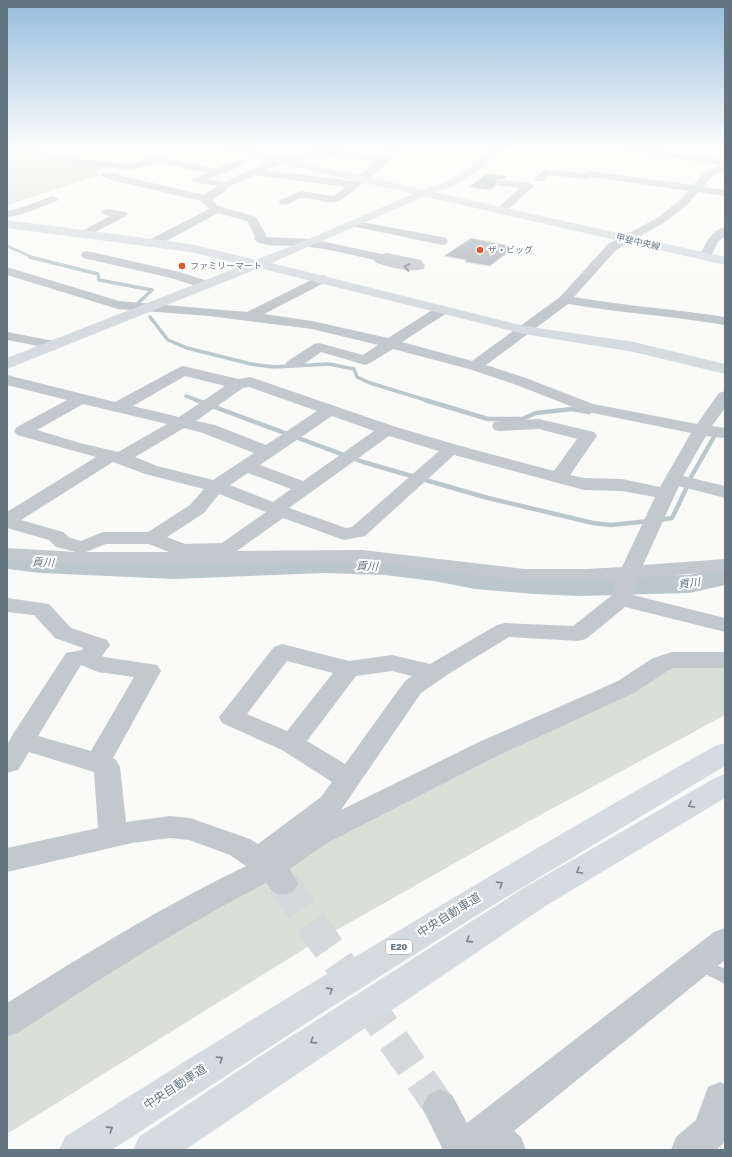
<svg xmlns="http://www.w3.org/2000/svg" width="732" height="1157" font-family="'Golos Text','Noto Sans JP',sans-serif">
	<rect width="100%" height="100%" fill="#fafaf8"/>
	<path fill="#dadfd7" d="M16,150L107,167L95,171L101,175L7,205V152Z
		M725,665V715L522,825L312,944L7,1134V1033L339,831L657,673L678,666Z"/>
	<g fill="none" stroke-linecap="round" stroke-linejoin="round">
		<path stroke="#bbc7cb" stroke-width="2.5" d="M7,246L34,258"/>
		<path stroke="#bbc7cb" stroke-width="3.5" d="M30,257L98,274L99,280L152,290L136,305
			M150,317L168,340L187,348L251,364L274,367L329,364L354,369L357,377L370,383L429,401
			M186,396L199,401"/>
		<path stroke="#bbc7cb" stroke-width="4.5" d="M196,400L363,462L488,498L593,523L611,525L649,521
			M425,400L488,419H522L536,413L572,409L589,412
			M691,477L715,435
			M659,520L672,518L686,489"/>
		<path fill="#bbc7cb" fill-rule="evenodd" d="M7,551L41,555L174,561L324,555L385,557L434,563L475,571L534,576H579L689,575L725,567V585L689,593L579,596L534,594L475,589L434,581L385,575L324,573L174,579L41,573L7,569Z"/>
	</g>
	<path fill="#aab3b9" stroke="#dcdcda" d="M486,174L507,176L504,179L498,180L496,185L490,190L469,187Z
		M471,238L515,247L490,266L465,262L466,260L444,256Z"/>
	<g fill="none" stroke-linecap="round" stroke-linejoin="round">
		<path stroke="#d5d9db" stroke-width="32" stroke-dasharray="32 16" stroke-linecap="butt" d="M283,883L440,1107"/>
		<path fill="#c3c8cc" fill-rule="evenodd" d="M700,957L725,969V984L695,969L693,964L695,959Z"/>
		<path fill="#c3c8cc" fill-rule="evenodd" d="M7,148H26L74,158L131,164L147,158L158,156L216,169L239,160H245L247,162L245,164L209,179L225,182L262,164L280,158L325,148H344L338,151L381,156L391,148H402C395,157 344,201 336,202C325,204 314,197 303,198C295,198 289,207 280,204L279,202L280,200L301,191L334,196L346,187L255,175L228,187L227,190L212,200L218,206L256,217L267,237L311,239L382,254L387,253L417,259L421,260L425,266L423,269C406,273 392,267 376,263L374,260C348,254 322,247 295,246C285,245 260,248 254,239L255,236L247,221L218,213L157,246H149L147,243L149,240L209,209L201,201L115,181L102,177L101,175L102,173L106,172L204,195L217,186L193,182L192,180L193,178L199,177L200,175L206,173L158,162L132,170L74,164L12,151ZM321,155L375,161L353,181L264,170L287,162Z
			M618,148H643L725,160V171L713,176L703,187L725,190V196L698,192L688,204L665,222L616,250L574,297C625,306 675,309 725,317V325C673,316 620,313 568,304L486,365L526,378L593,404L697,424L719,393L725,391V408L712,426L725,428V438L706,436L683,476L725,486V498L679,486L643,565L725,559V571L638,578L633,595L725,618V632L625,607L586,639L578,641L509,637L450,673L421,693L341,810L479,742L618,681L653,658L672,652H725V668H674L669,670L634,693L497,756L327,843L290,869L298,883L293,892C279,897 275,895 266,883C180,927 100,979 19,1032L7,1037V1003C85,954 163,906 246,866L230,855L189,840L170,838L132,843L7,872V848L98,828L94,772L29,752L18,770L7,773V745L13,734L66,653L82,650L83,648L55,638L34,615L7,612V598L49,604L71,628L107,640L110,645L102,656L104,657L157,665L161,671L113,758L116,760L120,767L126,822L170,816L190,818L250,839L258,844L321,797L332,782L282,750L222,723L219,717L274,647L282,644L349,661L392,655L430,664L497,625L505,623L573,626L611,596L617,580L524,581L362,562L99,565L7,560V548L76,552L56,547L49,540L7,528V512L96,457L17,435L14,431L17,427L67,400L7,385V375L115,402L178,368L183,366L238,379L250,377L393,426L457,445L554,471L577,439L539,429L500,431L494,430L492,426L494,422L500,421L539,419L594,432L597,436L570,475L584,478L622,479L660,487L691,433L583,411L514,384L469,369L393,349L370,363L365,365L321,352C311,359 300,370 288,367L285,364L288,361L314,344L319,343L363,355L378,345L312,329L209,316L118,309L7,275V267L119,301L247,312L321,275L326,276L327,279L326,282L264,314L312,321L388,338L437,307L442,306L447,307L449,310L447,313L402,342L472,361L560,297L608,244L657,218L680,200L688,191L591,177L587,179L549,175L544,181H536L535,179L543,170L585,173L589,171L693,185L705,172L721,165L623,151ZM185,376L225,386L179,417L133,406ZM249,387L317,411L266,445L215,425L196,421L243,388ZM83,404L167,424L118,452L80,443L37,430ZM332,416L374,431L303,481L260,465ZM184,428L203,433L254,453L213,480L157,466L135,457ZM389,436L439,451L352,527L346,528L289,508ZM454,455L584,490L622,491L655,497L622,567L587,569H524L362,550L237,551L283,518L344,540L365,536ZM113,462L145,474L204,489L190,505L148,532H103L81,541L70,538L63,532L21,520ZM248,473L291,489L273,502L230,485ZM219,494L266,512L222,543L185,544L167,537L204,513ZM106,544H149L169,552H86ZM287,661L333,673L287,731L247,714ZM81,665L98,672L134,677L91,751L38,736ZM392,671L412,676L405,681L345,764L307,741L356,676Z
			M502,180L529,183L534,186L504,213H496L494,211L496,209L520,188L498,185L497,183L498,181Z
			M53,196L58,199L57,201L23,214L7,217V211L17,209Z
			M107,209L126,212L128,214L126,216L88,236H80L78,234L80,232L110,216L103,214L101,212Z
			M356,221L442,237L446,238L448,241L446,244L442,245L352,226L350,224L352,222Z
			M725,227V236L718,242L709,260H701L699,257C705,245 711,230 725,227Z
			M87,251L180,272L210,282L212,285L210,288L205,289L171,278L83,258L81,255L83,252Z
			M7,332L54,341L59,342L61,345L59,348L54,349L7,340Z
			M725,928V960L514,1131L521,1137L526,1150H443L422,1107L428,1095L440,1089L452,1095L467,1123L714,932Z
			M720,1082L725,1084V1138L723,1144L716,1150H671L676,1137L696,1120L708,1087Z"/>
		<path fill="#d6dbdf" fill-rule="evenodd" d="M495,148H506L478,171L453,186L428,195L271,263L524,326L634,342L725,364V374L634,352L524,334L259,268L7,369V358L244,265L190,252L7,228V220L190,244L256,260L304,241L420,191L445,182L470,167Z"/>
		<path fill="#d6dbdf" fill-rule="evenodd" d="M219,148H238L725,257V265L224,151Z"/>
		<path fill="#d6dbdf" fill-rule="evenodd" d="M725,743V766L490,907L330,1008L112,1150H59L65,1137C279,1001 495,870 715,746Z
			M725,774V798L544,907L185,1150H133L139,1137L265,1053L522,889L715,778Z"/>
	</g>
	<defs><path id="oneway-chevron" d="M-2-3.5L2.5 0L-2 3.5" fill="none" stroke-width="1.6" stroke-linecap="round" stroke-linejoin="round"/></defs>
	<use stroke="#6a7a87" href="#oneway-chevron" transform="translate(407 267) rotate(-169)"/>
	<g stroke="#768591">
		<use href="#oneway-chevron" transform="translate(691 805) rotate(150)"/>
		<use href="#oneway-chevron" transform="translate(579 871) rotate(150)"/>
		<use href="#oneway-chevron" transform="translate(500 884) rotate(-32)"/>
		<use href="#oneway-chevron" transform="translate(469 940) rotate(147)"/>
		<use href="#oneway-chevron" transform="translate(330 990) rotate(-32)"/>
		<use href="#oneway-chevron" transform="translate(313 1041) rotate(147)"/>
		<use href="#oneway-chevron" transform="translate(220 1059) rotate(-33)"/>
		<use href="#oneway-chevron" transform="translate(110 1129) rotate(-33)"/>
	</g>
	<linearGradient id="sky" x2="0" y2="1"><stop stop-color="#96bcdc"/><stop offset="0.48" stop-color="#fdfdfc"/><stop offset="1" stop-color="#fdfdfc" stop-opacity="0"/></linearGradient>
	<rect width="732" height="310" fill="url(#sky)"/>
	<g fill="#e4572e" stroke="#fff" stroke-width="1.5">
		<circle cx="480" cy="250" r="4"/>
		<circle cx="182" cy="266" r="4"/>
	</g>
	<g text-anchor="middle" stroke-width="4" stroke-linejoin="round" paint-order="stroke">
		<g font-size="9" fill="#657683" stroke="#fff">
			<text transform="translate(638 242) rotate(13)" y="3">甲斐中央線</text>
		</g>
		<g font-size="9" fill="#657683" stroke="#fff" text-anchor="start">
			<text x="488" y="253">ザ・ビッグ</text>
			<text x="190" y="269">ファミリーマート</text>
		</g>
		<rect fill="#fff" stroke="#939fa8" stroke-width="1" x="386" y="940" width="26" height="14" rx="3"/>
		<g font-size="9" font-weight="bold" fill="#657683">
			<text x="399" y="950">E20</text>
		</g>
		<g font-size="11" font-style="italic" fill="#60757c" stroke="#fff">
			<text transform="translate(43 562) rotate(3)" y="4">貢川</text>
			<text transform="translate(367 566) rotate(2)" y="4">貢川</text>
			<text transform="translate(689 583) rotate(-7)" y="4">貢川</text>
		</g>
		<g font-size="12" fill="#657683" stroke="#fff">
			<text transform="translate(449 915) rotate(-32)" y="4">中央自動車道</text>
			<text transform="translate(175 1087) rotate(-33)" y="4">中央自動車道</text>
		</g>
	</g>
	<rect width="732" height="1157" fill="none" stroke="#657683" stroke-width="16"/>
</svg>
